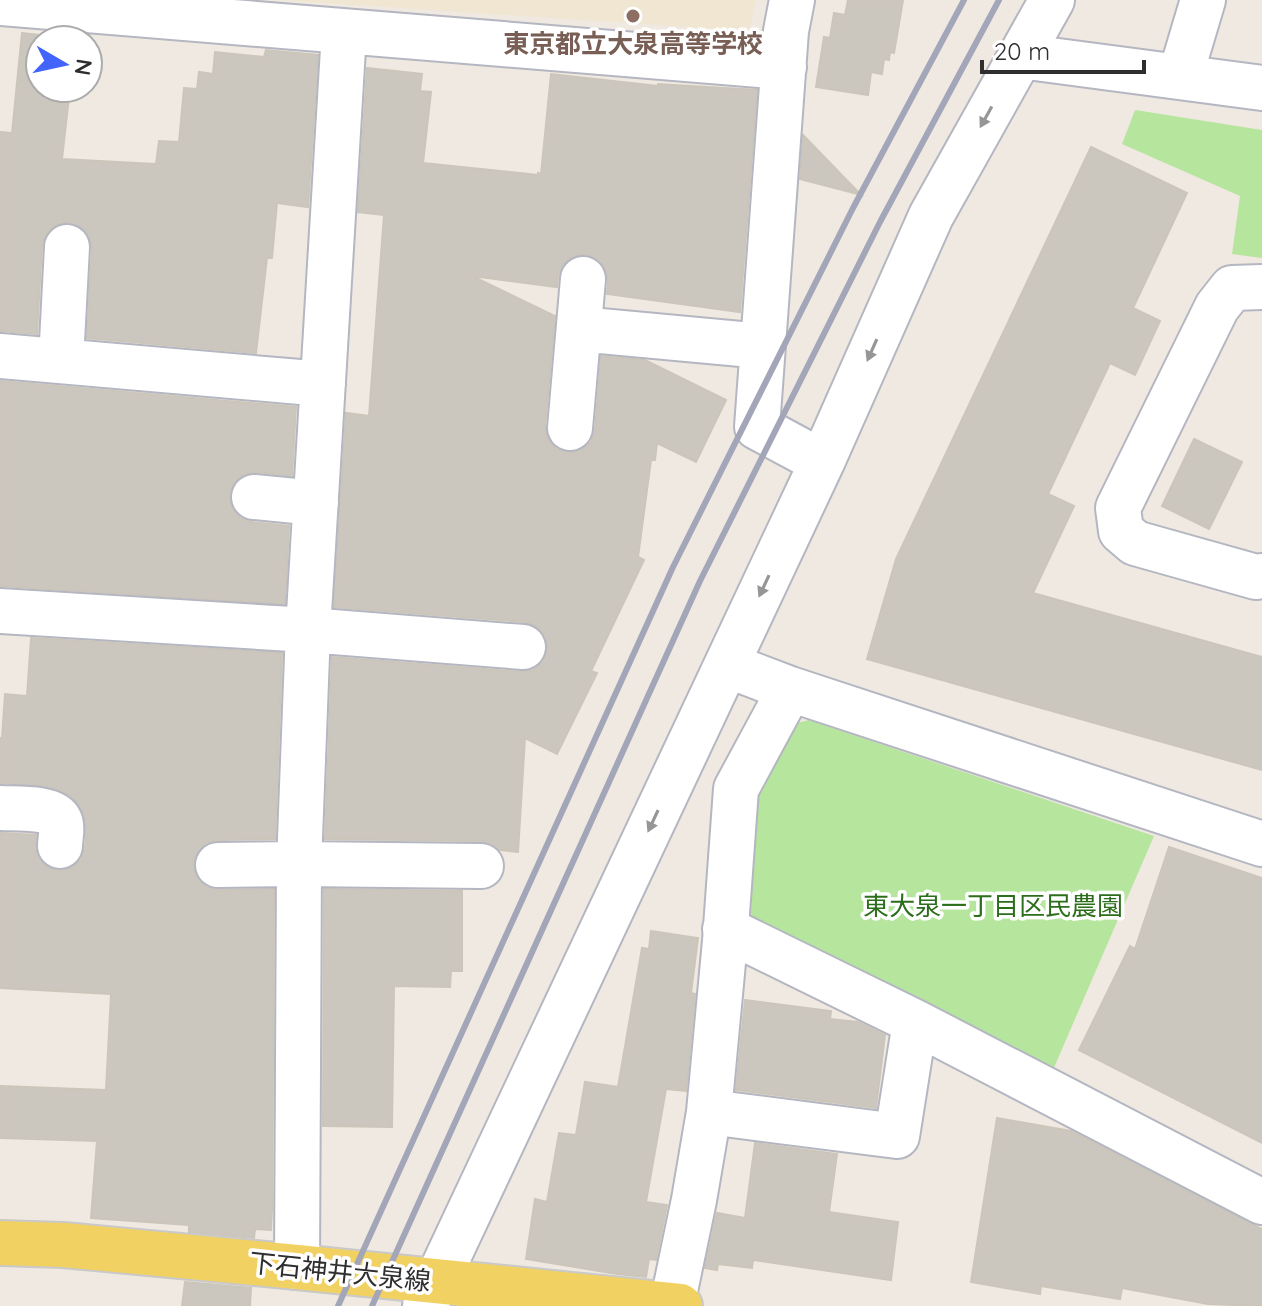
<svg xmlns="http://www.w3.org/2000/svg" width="1262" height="1306" font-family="Quicksand,'Noto Sans JP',sans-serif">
	<rect width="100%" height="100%" fill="#efe9e1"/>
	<path fill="#f0e6d1" d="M280,0H756L749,31Z"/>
	<path fill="#b6e59e" d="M1135,110L1262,130V258L1232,254L1240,196L1122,144Z
		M809,720L1154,836L1053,1070L751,916L755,799L793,724Z"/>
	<path fill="#cbc7bf" stroke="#cbc5ba" stroke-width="2" d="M848,0H903L894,53L890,52L889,60L884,59L882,74L871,72L868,95L816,87L824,37L830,38L834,13L845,15Z
		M22,33L75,39V40H40V88H70L62,159L156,164L159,141L179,142L184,88L197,89L199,72L213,74L215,52L264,57L266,50L318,55L308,207L277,203L272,258H267L256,353L87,338L92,248L89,235L81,227L69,222L55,225L47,233L42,245L37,334L0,331V132L12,133Z
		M367,68L422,74L420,91L431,92L423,163L538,175V173L541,174L551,74L658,86V84L757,90L740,312L607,294L608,280L605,268L598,259L586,254L573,256L563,264L558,276L557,287L472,276L555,316L545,426L548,439L556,449L569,453L580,451L591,442L595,430L601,356L645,360L726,400L696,462L657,443L655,460H651L638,557L644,560L591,671L597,673L557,754L525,738L518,852L500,850L493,844L481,841L325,839L332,657L521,672L533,670L543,662L548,648L546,637L538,627L525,622L334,607L346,413L369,416L384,215L358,212Z
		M803,135L861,195L800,179Z
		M1091,147L1187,193L1133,308L1160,321L1135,375L1110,363L1048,494L1074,506L1033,593L1262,657V770L867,659L896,559Z
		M0,381L296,407L292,476L256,472L244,474L234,482L229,495L232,508L240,518L252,522L289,526L285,604L0,586Z
		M1194,439L1242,462L1209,529L1162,506Z
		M31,638L282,653L275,839L218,840L206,843L197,852L193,865L197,878L206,887L218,890L274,889L272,1209L271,1230L255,1229L254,1238L189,1232V1225L91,1218L97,1141L0,1138V1086L106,1090L111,994L0,988V833L36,835L35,846L38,858L47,867L60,871L72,868L81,860L85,848L86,836L84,814L76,801L68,794L46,786L0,783V738H2L5,694L27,696Z
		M1169,847L1262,878V1143L1079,1050L1130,946L1135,949Z
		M324,889L462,891V971H451L450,987L394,986L392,1127L323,1126Z
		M651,931L698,938L691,993L695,994L686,1091L666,1089L646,1202L667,1205L656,1260L649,1259L646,1277L617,1274L526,1259L535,1199L547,1202L559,1133L576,1135L585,1082L618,1087L642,948L649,949Z
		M745,1000L831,1011L830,1019L858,1022L885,1035L876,1108L736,1090Z
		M997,1118L1071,1131L1262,1229V1306L1208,1304L1122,1288L1120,1299L1041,1286L1040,1294L971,1282Z
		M755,1143L837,1154L829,1212L898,1222L891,1280L753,1260L752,1268L718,1264L717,1270L705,1268L717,1213L745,1218Z
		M185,1282L251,1288L250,1306H182Z"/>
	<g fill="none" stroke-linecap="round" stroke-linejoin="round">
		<defs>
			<path id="minor" d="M792,0L786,31L757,427L822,462
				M0,3L784,67
				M1020,56L1262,88
				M1180,77L1203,0
				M1262,287L1232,288L1217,307L1118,508L1121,531L1135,543L1256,577L1262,576
				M579,329L763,346
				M0,356L323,384
				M61,361L67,247
				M570,428L583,279
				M254,497L316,503
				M0,611L308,630L523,647
				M727,665L790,689L1262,844
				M0,808C14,809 54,806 60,821C63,828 60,839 60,846
				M218,865L299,864L481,866
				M725,929L915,1022L1262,1202
				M709,1112L897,1136L915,1022
				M297,1267L299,864L308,630L344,32
				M672,1305L694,1200L709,1112L725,941L736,789L790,689
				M425,1306L822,462L931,216L1052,0"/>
			<path id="major" d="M0,1243L63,1245L297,1267L680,1306"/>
		</defs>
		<use href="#minor" stroke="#b4b7c1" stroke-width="48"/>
		<use href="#major" stroke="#c9c9c9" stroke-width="48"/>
		<use href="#minor" stroke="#fff" stroke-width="44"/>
		<use href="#major" stroke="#f2d163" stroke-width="44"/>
		<path stroke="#a3a6b8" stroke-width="6" d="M338,1306L673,567L853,208L964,0
			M372,1306L700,581L880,222L999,0"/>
	</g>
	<defs><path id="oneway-solid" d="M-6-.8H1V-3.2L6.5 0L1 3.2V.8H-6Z" transform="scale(2)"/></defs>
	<g fill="#969696">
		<use href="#oneway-solid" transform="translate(986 117) rotate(119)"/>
		<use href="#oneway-solid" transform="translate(872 350) rotate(114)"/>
		<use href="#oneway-solid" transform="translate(764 586) rotate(115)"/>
		<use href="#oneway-solid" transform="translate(653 821) rotate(115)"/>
	</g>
	<circle fill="#8d6e63" stroke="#fff" stroke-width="3" cx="633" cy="16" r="8"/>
	<g text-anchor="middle" stroke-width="7" stroke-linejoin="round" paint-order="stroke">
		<g font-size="26" font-weight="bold" fill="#785e54" stroke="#fff">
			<text x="633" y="53">東京都立大泉高等学校</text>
		</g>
		<g font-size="26" fill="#2c6e1b" stroke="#fff">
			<text x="993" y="915">東大泉一丁目区民農園</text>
		</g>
		<g font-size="26" fill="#2e2e2e" stroke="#fff">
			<text transform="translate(340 1272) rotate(6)" y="9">下石神井大泉線</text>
		</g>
	</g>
	<g transform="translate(64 64) rotate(99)"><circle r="38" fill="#ffffff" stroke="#ababab" stroke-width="2"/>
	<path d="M0-6L14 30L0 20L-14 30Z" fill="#4264fb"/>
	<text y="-12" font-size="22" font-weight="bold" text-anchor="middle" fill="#2e2e2e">N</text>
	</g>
	<path d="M982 60v12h162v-12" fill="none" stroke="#2e2e2e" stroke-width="4"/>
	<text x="994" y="60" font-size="24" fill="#2e2e2e" stroke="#ffffff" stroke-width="6" paint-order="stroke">20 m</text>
</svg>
